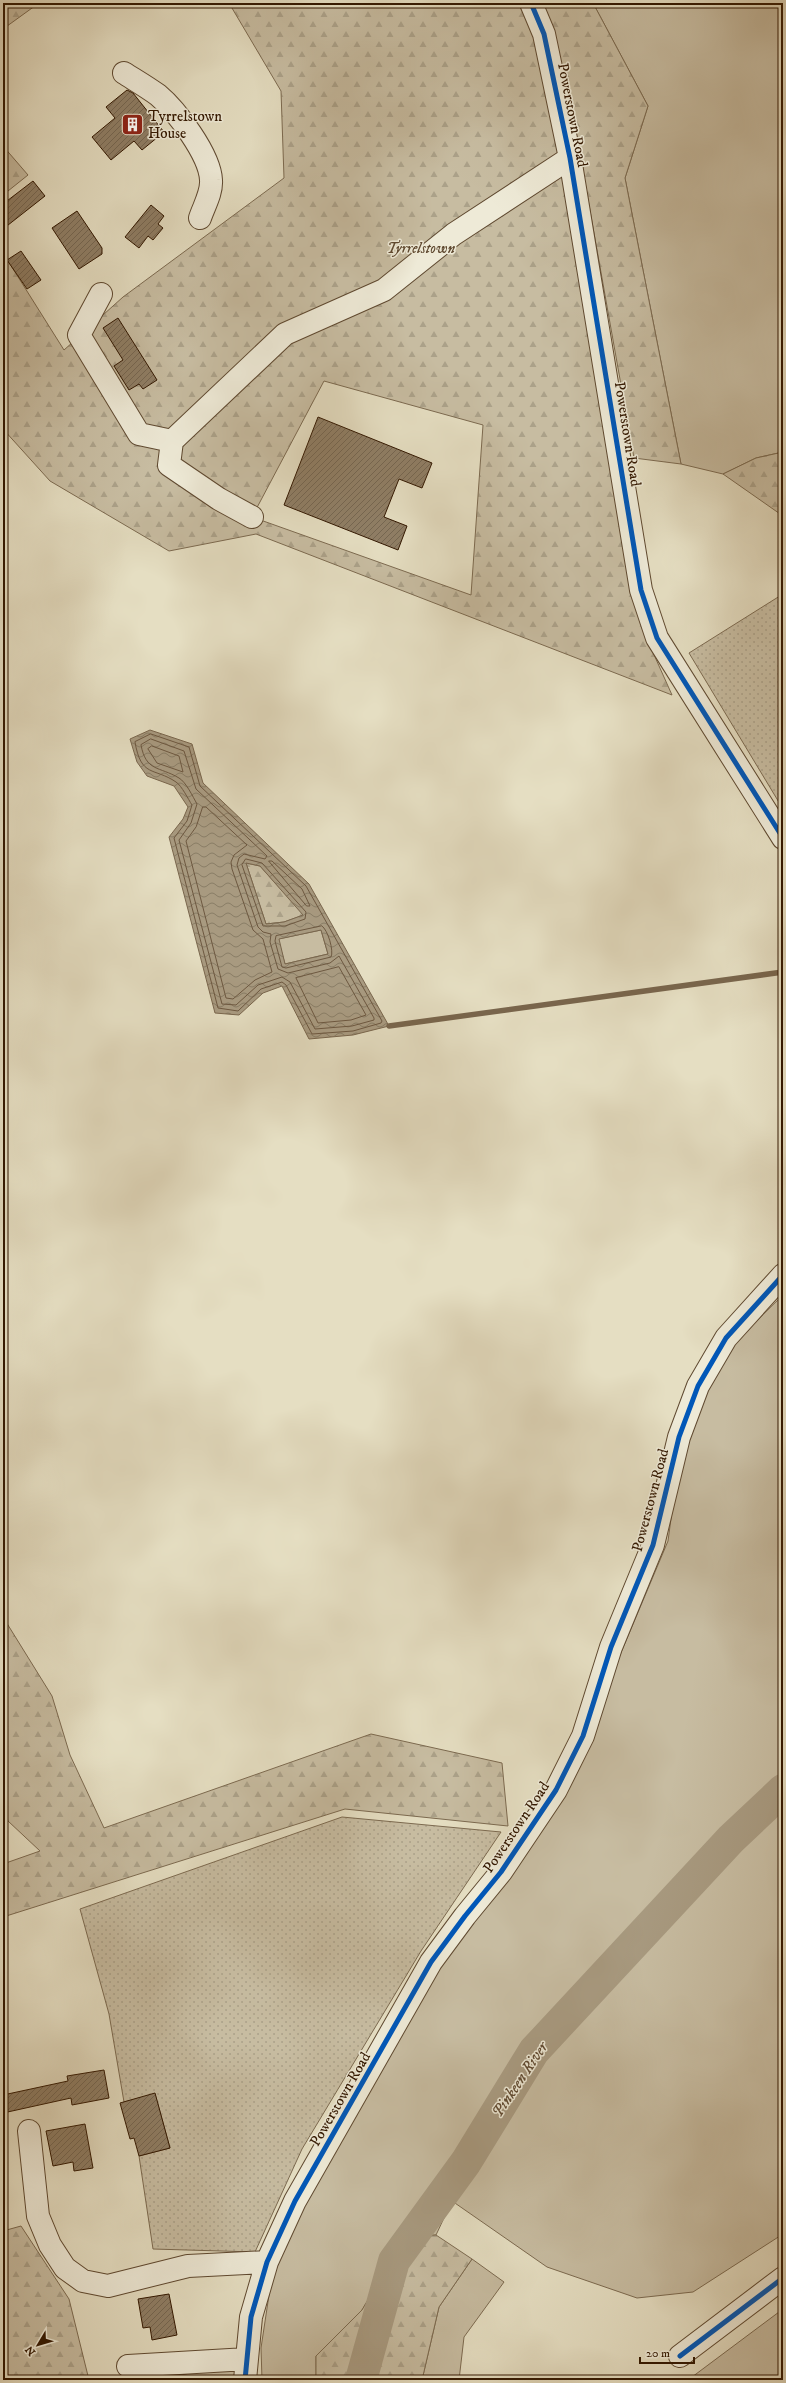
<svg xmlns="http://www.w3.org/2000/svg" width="786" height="2383" font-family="'IM FELL DW Pica',serif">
	<defs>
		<pattern id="forest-firs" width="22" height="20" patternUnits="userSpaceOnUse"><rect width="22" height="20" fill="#c7bca1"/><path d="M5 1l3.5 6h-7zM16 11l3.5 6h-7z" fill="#aba189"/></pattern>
		<pattern id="garden-dots" width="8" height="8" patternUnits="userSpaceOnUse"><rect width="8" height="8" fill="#c7bca1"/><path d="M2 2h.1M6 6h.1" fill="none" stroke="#aba189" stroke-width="1.8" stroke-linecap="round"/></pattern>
		<pattern id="water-waves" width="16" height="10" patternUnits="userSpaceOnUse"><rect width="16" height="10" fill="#a89a80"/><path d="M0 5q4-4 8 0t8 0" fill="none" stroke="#897d66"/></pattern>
		<pattern id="building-hatch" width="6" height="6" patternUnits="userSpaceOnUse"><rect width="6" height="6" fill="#8f7e65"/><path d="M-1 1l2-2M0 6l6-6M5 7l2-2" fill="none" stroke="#756651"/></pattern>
	</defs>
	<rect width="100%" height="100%" fill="#e5dec2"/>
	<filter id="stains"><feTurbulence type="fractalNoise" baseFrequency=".005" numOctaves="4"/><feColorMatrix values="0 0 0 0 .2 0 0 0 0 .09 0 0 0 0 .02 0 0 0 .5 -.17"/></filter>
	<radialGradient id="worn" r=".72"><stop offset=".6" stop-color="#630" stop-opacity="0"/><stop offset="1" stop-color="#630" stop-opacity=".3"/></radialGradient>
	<path fill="#c7bca1" stroke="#7c6a50" d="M593,3H783V452L756,458L723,474L681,464L625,178L648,106Z
		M321,930L328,954L285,964L278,939Z
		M783,1295V2234L693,2292L637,2298L547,2267L452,2201L436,2235L405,2237L362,2310L316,2356V2380H262L261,2348L274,2262L298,2208L441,1963L562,1793L668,1541L682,1437L707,1381L736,1341Z
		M472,2259L504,2282L464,2337L459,2380H422L439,2307Z
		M783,2309V2380H688Z
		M221,2365L239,2366V2380H162Z"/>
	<path fill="url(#forest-firs)" stroke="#7c6a50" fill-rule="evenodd" d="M3,3H39L3,29Z
		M229,3H523L538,36L651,648L672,695L256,534L169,551L50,481L3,429V253L64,350L123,297L284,178L281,91ZM324,381L483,425L471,595L252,517Z
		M542,3H593L648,106L625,178L681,464L634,458L581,160Z
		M3,146L28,175L3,195Z
		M783,452V516L723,474L756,458Z
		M246,863L260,866L304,915L284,922L266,924Z
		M3,1617L52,1696L70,1755L104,1828L371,1734L502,1763L508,1826L345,1809L3,1917V1864L40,1851L8,1821L3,1805Z
		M21,2226L69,2299L89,2380H3V2231Z
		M436,2235L472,2259L439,2307L422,2380H316V2356L362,2310L405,2237Z"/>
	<path fill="url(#garden-dots)" stroke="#7c6a50" d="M783,594V809L689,653Z
		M342,1817L501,1832L421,1951L302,2149L255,2252L153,2249L139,2156L170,2148L155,2094L124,2102L109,2014L80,1909Z"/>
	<path fill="url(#water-waves)" stroke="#79664d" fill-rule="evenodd" d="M150,730L192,744L203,783L309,884L389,1026L353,1035L309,1039L282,986L263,993L239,1015L215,1013L169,837L183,819L188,807L174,786L147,776L137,762L130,739ZM246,863L260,866L303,915L284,922L266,924ZM321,930L328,954L285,964L279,939Z"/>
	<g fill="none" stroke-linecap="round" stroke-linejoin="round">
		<path stroke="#6d5840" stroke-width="1" d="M151,734L189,747L200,786L306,886L382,1021L381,1023L353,1031L312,1034L286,985L282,982L261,989L238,1011L218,1008L174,838L187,821L192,805C188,799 182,786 176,782C154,767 141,778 135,742Z
			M151,739L184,751L196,789L267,856L265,859L244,854L239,858L237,865L258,927L263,932L271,934L270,942L278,969L288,973L330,963L339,956L374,1018V1020L352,1026L315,1029L290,982L282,977L258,985L236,1005L222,1004L179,840L191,823L197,804C193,797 186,782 179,778C159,766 146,772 141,745Z
			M152,746L179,756L183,772L157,763L148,749Z
			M203,807H206L247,845L234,855L231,862L232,869L253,930L263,939L272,972L255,980L233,999L226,998L186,841L196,827Z
			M246,859L262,863L306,912L305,919L285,926H263L242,865Z
			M269,861H272L302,889L310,906H307Z
			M322,926C328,930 334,951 331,957L286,968L282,967L275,941L276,936Z
			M339,967L366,1015L351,1020L318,1023L296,978Z"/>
		<path stroke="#79664d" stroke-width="5.5" d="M389,1026L783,972"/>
		<path stroke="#a89a80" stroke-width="32" d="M361,2380L394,2261L466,2162L534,2051L731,1839L783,1790"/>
	</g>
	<path fill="url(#building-hatch)" stroke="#321700" d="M127,90L133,93L164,132L142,150L134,141L111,160L92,137L115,118L106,107Z
		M33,181L45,196L3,229V204Z
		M151,205L164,216L158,224L163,228L153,240L148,236L139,248L125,237Z
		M77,211L102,248V254L79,269L52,228Z
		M21,251L41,280L27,289L7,260Z
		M118,318L157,380L143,389L139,384L129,390L114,366L123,360L103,328Z
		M318,417L432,463L422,488L399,479L384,517L407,526L398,550L284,505Z
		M104,2070L109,2098L72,2105L71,2098L3,2113V2095L68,2081L67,2076Z
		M155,2093L170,2148L139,2156L134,2138L130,2139L120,2103Z
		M85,2124L93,2168L74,2171L73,2162L53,2166L46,2131Z
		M169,2294L177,2335L152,2340L150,2327L143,2328L138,2299Z"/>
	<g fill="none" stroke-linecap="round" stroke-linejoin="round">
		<defs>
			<path id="minor" d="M531,3L544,34L570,158L641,590L657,638L783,838
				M124,73C135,80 147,87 158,95C176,110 210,155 211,180C212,193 204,206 200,218
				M101,294L79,335L139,434L172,441
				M252,517L219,499L169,465L172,441L285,334L384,290L454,234L570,158
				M29,2131L38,2216L50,2245L65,2268L83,2281L108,2286L188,2266L267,2262
				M680,2356L783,2278
				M128,2366L247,2359
				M245,2380L251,2317L267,2262L295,2201L431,1962L465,1916L501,1872L556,1790L583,1736L611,1647L653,1545L679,1437L698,1386L726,1338L783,1275"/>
		</defs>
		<use href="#minor" stroke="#5f4930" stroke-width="24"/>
		<use href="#minor" stroke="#eeead7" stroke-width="22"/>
		<defs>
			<path id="cycleway" d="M531,3L544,34L570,158L641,590L657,638L783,838
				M680,2356L783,2278
				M245,2380L251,2317L267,2262L295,2201L431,1962L465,1916L501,1872L556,1790L583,1736L611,1647L653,1545L679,1437L698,1386L726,1338L783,1275"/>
		</defs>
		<use href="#cycleway" stroke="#eeead7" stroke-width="8"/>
		<use href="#cycleway" stroke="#0057b8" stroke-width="5"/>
	</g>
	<defs>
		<symbol id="building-square" viewBox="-11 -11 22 22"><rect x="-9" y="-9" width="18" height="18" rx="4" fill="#8f2418" stroke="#eeead7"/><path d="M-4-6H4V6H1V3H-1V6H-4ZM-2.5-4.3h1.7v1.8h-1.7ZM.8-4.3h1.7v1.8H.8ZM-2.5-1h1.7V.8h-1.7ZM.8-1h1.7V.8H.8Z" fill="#fff"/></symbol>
	</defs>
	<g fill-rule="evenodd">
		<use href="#building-square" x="120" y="112" width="25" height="25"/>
	</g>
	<g text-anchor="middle" stroke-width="3" stroke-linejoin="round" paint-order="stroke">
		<g font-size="15" fill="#321700" stroke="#eeead7">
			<text transform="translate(573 115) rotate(79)" y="5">Powerstown Road</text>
			<text transform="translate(628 434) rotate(81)" y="5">Powerstown Road</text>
			<text transform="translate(650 1500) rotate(-75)" y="5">Powerstown Road</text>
			<text transform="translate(516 1827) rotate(-56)" y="5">Powerstown Road</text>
			<text transform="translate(340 2099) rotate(-60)" y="5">Powerstown Road</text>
		</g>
		<g font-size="15" fill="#321700" stroke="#eeead7" text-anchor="start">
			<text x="148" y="121">Tyrrelstown<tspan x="148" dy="17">House</tspan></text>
		</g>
		<g font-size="15" font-style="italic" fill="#5f4930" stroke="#eeead7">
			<text x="421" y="253">Tyrrelstown</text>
		</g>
		<g font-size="16" font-style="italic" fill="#614b33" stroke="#eeead7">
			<text transform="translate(519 2079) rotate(-56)" y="6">Pinkeen River</text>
		</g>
	</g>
	<rect width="786" height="2383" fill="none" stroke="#e5dec2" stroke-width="16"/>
	<rect x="4" y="4" width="778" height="2375" fill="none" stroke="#321700" stroke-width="2"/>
	<rect x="8" y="8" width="770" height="2367" fill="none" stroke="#321700"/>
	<g transform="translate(38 2345) rotate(232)" stroke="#eeead7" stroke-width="3" paint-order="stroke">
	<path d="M0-3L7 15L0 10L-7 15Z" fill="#321700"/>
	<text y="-6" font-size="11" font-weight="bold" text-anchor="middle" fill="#321700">N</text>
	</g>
	<path d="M640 2357v6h54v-6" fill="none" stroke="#321700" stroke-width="2"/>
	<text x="646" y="2357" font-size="12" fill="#321700" stroke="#eeead7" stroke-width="3" paint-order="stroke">20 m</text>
	<rect width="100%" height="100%" filter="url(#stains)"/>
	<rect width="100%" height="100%" fill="url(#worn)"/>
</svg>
